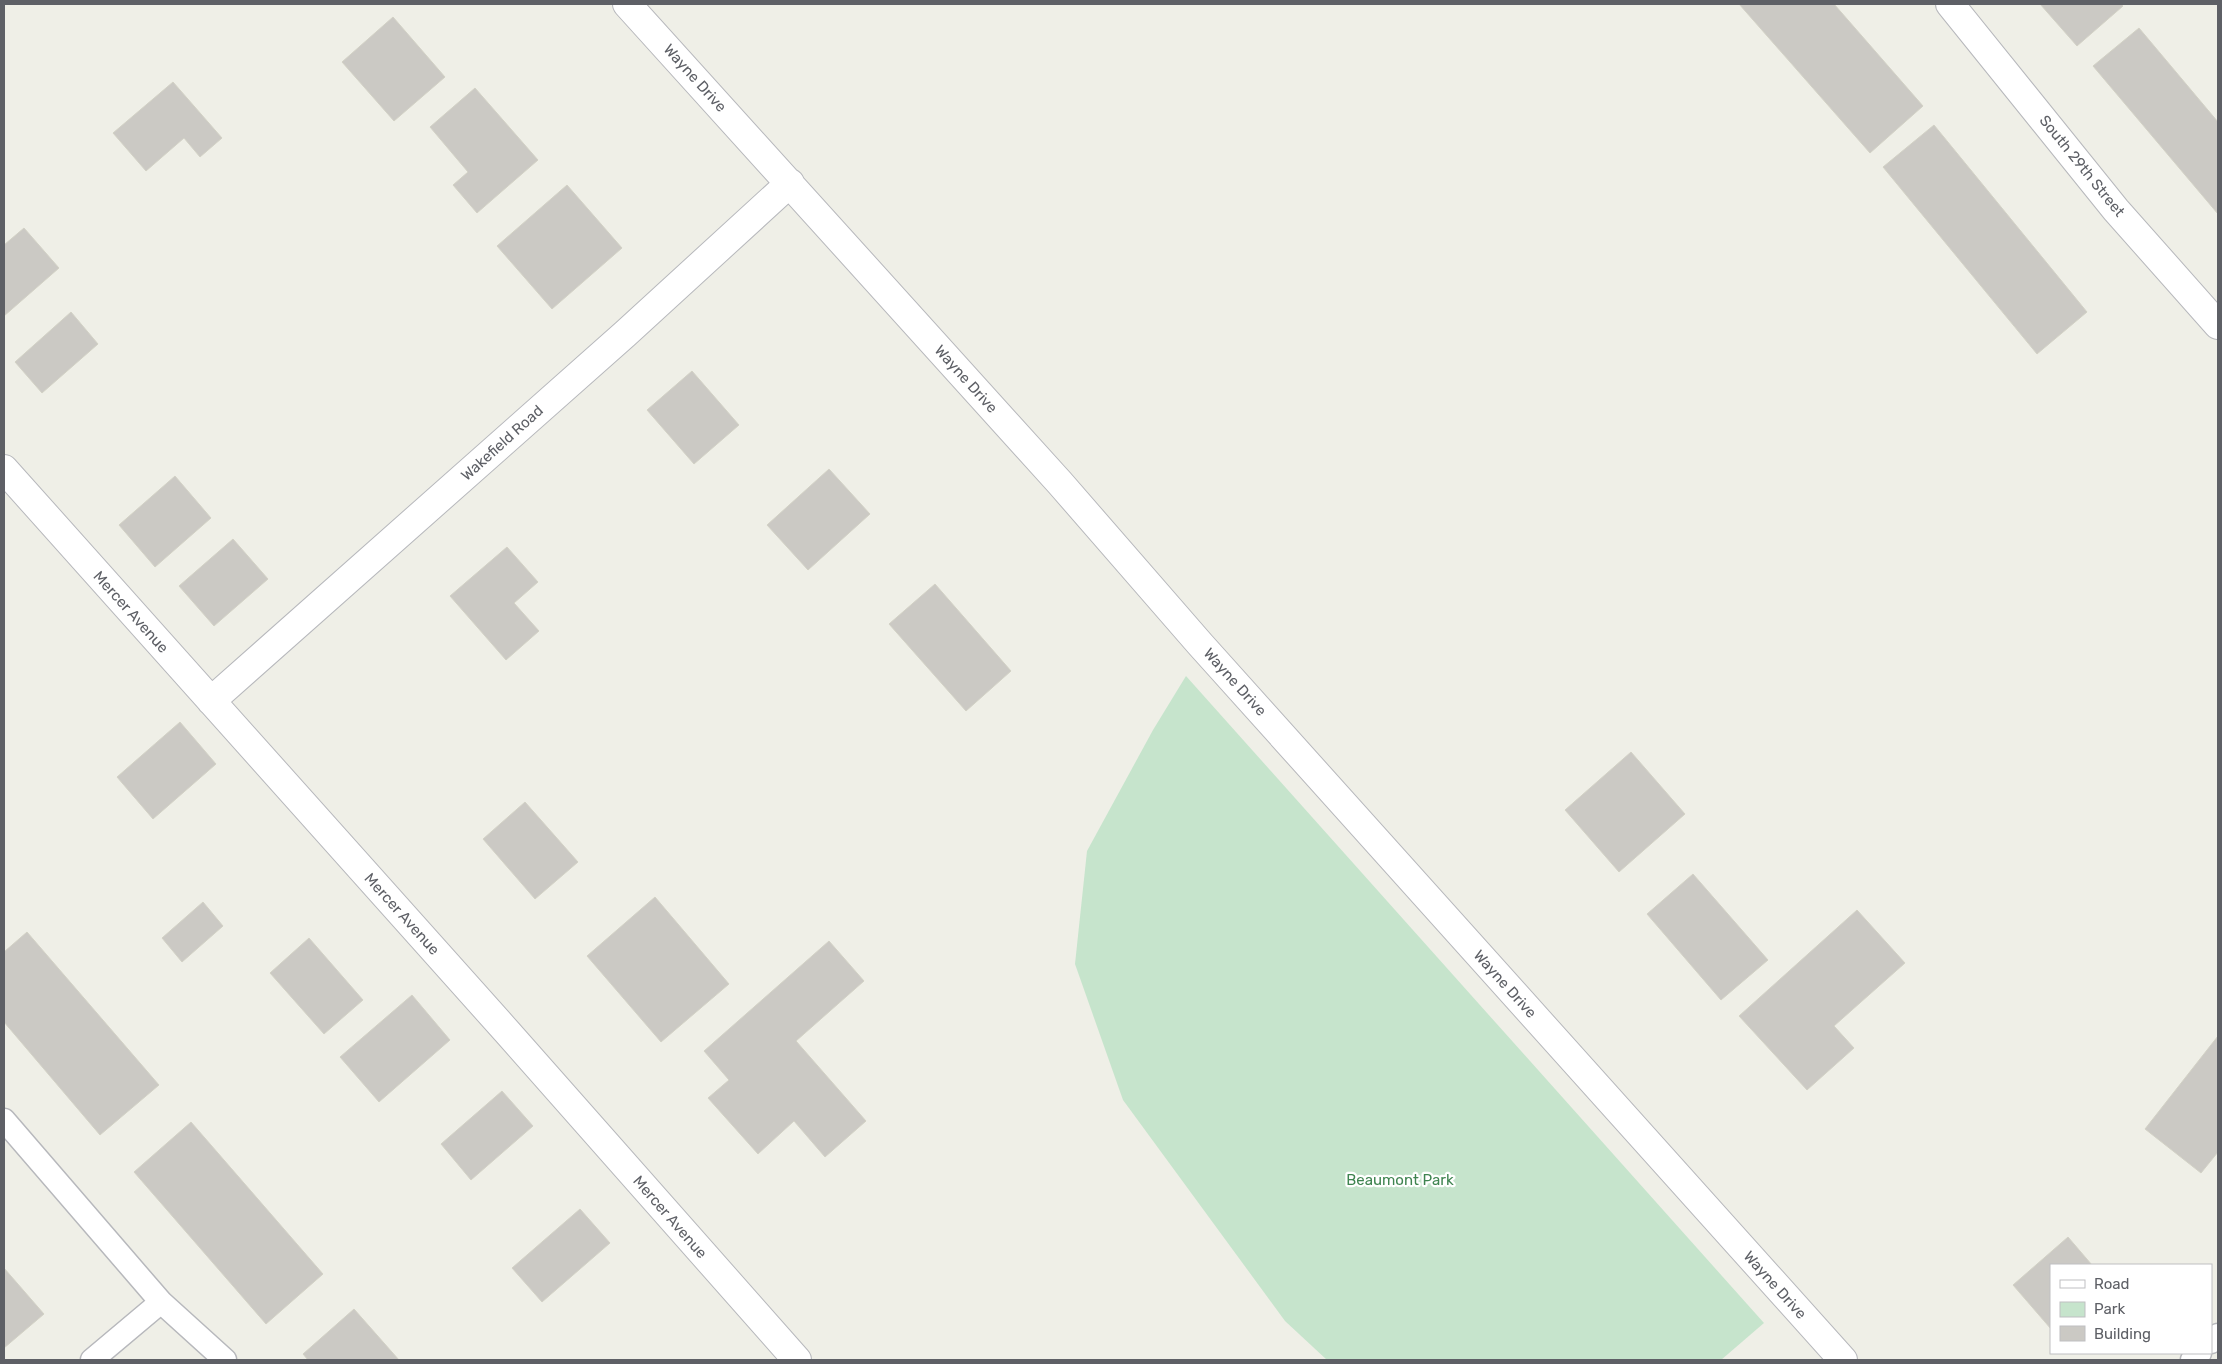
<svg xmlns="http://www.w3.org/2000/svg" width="2222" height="1364" font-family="Rubik,sans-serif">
	<rect width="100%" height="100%" fill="#efefe7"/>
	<path fill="#c6e4cc" d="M1186,676L1764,1323L1721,1360H1327L1285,1321L1123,1100L1075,964L1087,851L1153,730Z"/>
	<path fill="#cbc9c4" stroke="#d3d2c6" d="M1739,4H1834L1923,106L1870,153Z
		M2040,4H2121L2123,6L2077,46Z
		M393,17L445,77L394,121L342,62Z
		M2139,28L2218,122V214L2093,66Z
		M173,82L222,138L200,157L184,138L146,171L113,133Z
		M475,88L538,160L477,213L453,185L468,172L430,127Z
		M1934,125L2087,312L2037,354L1883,167Z
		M567,185L622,248L552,309L497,246Z
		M24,228L59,268L4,316V245Z
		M71,312L98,344L42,393L15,362Z
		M692,371L739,425L694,464L647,410Z
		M829,469L870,514L808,570L767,525Z
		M175,476L211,518L155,567L119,525Z
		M233,539L268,579L214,626L179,586Z
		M507,547L538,582L514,603L539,631L506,660L450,596Z
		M935,584L1011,671L966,711L889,624Z
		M180,722L216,764L153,819L117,777Z
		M1631,752L1685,814L1619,872L1565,810Z
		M525,802L578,862L535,899L483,839Z
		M1693,874L1768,960L1721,1000L1647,914Z
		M655,897L729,984L661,1042L587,956Z
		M203,902L223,926L182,962L162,938Z
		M1857,910L1905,963L1834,1026L1854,1048L1807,1090L1739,1016Z
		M27,932L159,1085L100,1135L4,1022V952Z
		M309,938L363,1000L324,1034L270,973Z
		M829,941L864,981L796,1041L866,1121L825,1157L794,1121L758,1154L708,1098L729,1080L704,1051Z
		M412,995L450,1040L379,1102L340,1057Z
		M2218,1036V1152L2201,1173L2145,1129Z
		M502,1091L533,1126L471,1180L441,1144Z
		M191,1122L323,1274L266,1324L134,1172Z
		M580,1209L610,1243L542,1302L512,1268Z
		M2068,1237L2092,1265H2051V1329L2013,1285Z
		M4,1268L44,1314L4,1348Z
		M354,1309L399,1360H308L303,1354Z"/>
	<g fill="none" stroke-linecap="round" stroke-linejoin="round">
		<defs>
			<path id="service" d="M4,1120L161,1302L225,1360
				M2211,1342L2218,1335
				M92,1360L161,1302
				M2192,1360L2200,1353"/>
			<path id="minor" d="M627,4L1060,483L1200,644L1843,1360
				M1950,4L2116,210L2218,325
				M4,469L509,1034L797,1360
				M211,701L625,334L790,183"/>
		</defs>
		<use href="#service" stroke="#b7b8bc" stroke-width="25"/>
		<use href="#minor" stroke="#b7b8bc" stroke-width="30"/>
		<use href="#service" stroke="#fff" stroke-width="22"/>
		<use href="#minor" stroke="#fff" stroke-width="28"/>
	</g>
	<g text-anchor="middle" stroke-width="4.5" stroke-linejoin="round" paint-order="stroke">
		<g font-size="15" fill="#5e6066" stroke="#fff">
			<text transform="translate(695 78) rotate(48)" y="5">Wayne Drive</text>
			<text transform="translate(2082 166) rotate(51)" y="5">South 29th Street</text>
			<text transform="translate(966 379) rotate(48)" y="5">Wayne Drive</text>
			<text transform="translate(502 443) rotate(-42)" y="5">Wakefield Road</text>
			<text transform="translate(131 612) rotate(48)" y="5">Mercer Avenue</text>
			<text transform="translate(1235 682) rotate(48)" y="5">Wayne Drive</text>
			<text transform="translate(402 914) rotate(48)" y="5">Mercer Avenue</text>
			<text transform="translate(1505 984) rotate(48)" y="5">Wayne Drive</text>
			<text transform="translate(670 1217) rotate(49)" y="5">Mercer Avenue</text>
			<text transform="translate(1775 1285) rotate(48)" y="5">Wayne Drive</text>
		</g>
		<g font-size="15" fill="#3f8450" stroke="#fff">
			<text x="1400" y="1185">Beaumont Park</text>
		</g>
	</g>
	<rect width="2222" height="1364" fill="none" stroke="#5e6066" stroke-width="10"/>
	<rect x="2050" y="1264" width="162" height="90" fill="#ffffff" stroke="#bfbfc2"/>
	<rect x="2060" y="1280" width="25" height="8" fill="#ffffff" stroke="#bfbfc2"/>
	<text x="2094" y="1289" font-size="15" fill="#5e6066">Road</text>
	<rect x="2060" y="1302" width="25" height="15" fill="#c6e4cc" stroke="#bfbfc2"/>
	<text x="2094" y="1314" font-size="15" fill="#5e6066">Park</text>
	<rect x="2060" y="1326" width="25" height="15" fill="#cbc9c4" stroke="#bfbfc2"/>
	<text x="2094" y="1339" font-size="15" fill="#5e6066">Building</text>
</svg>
